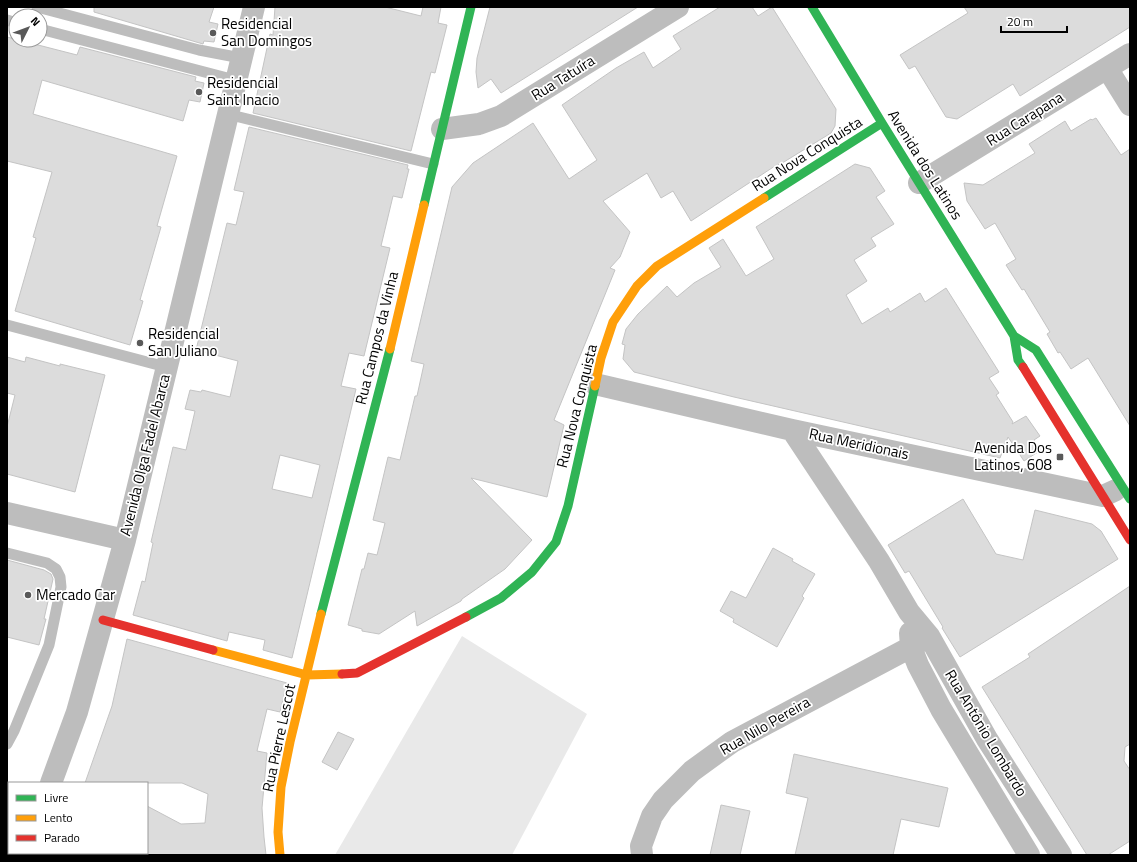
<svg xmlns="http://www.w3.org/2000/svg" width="1137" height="862" font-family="'Titillium Web',sans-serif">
	<rect width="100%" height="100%" fill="#fff"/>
	<path fill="#e9e9e9" d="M462,636L587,714L512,855H335Z"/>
	<path fill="#dcdcdc" stroke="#c4c4c4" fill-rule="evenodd" d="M94,7H214L209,22L218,24L214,42L204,41L203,44L94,12Z
		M275,7H385L421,16L423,7H441L438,23L447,25L435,73L431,72L411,151L253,113L270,34L273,35Z
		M490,7H638L501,93L491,79L478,88L476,72L477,58Z
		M720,7H752L758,16L772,7L836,109L835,126L831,133L779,165L778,164L691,221L673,191L661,198L647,173L603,201L630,232L620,257L610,268L615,270L554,420L564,425L547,497L471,478L532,540L505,569L462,599L461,601L417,626L415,611L379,634L362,631V629L348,625L362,569H364L368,553L377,555L385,523L373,520L388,457L400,460L415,396H417L424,364L411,361L452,187L473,163L533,123L569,179L597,160L562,105L616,68L644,52L653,68L681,49L673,36Z
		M964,7H1130V27L1020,96L1013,84L957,119L946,117L915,66L909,69L900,55L968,13Z
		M7,37L77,55L80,47L196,77L195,81L204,83L200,102L189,100L183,121L42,80L33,114L177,156L157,226L161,227L140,300L143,301L130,345L15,311L36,238L33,237L52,172L7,161Z
		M1096,118L1121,155L1130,149V426L1088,358L1071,369L1060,352L1058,353L1047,334L1050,332L1024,289L1022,290L1006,265L1016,259L995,223L985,229L967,201L964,183L983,185L1035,153L1029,144L1065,121L1071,131L1091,119L1092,120Z
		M249,127L408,165L407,169H409L402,198L393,196L381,246L390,248L364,356L349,353L341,386L356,389L292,658L263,650L265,640L229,632L227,641L133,615L142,581L145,582L153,543L151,542L173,447L186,450L195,411L185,409L190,390L201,392L202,390L230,397L238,361L196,350L227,223L236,225L244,192L234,190ZM280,455L320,465L312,498L272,489Z
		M855,164L870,168L885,191L876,197L894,224L871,238L876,246L854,260L867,281L846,295L862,324L888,308L890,312L920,293L925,302L946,288L999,372L989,378L999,393L996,395L1013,422L1012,424L1026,416L1040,436L1034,440L1041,450L1024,461L1008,437L1000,458L734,397L634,372L623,359L625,345L622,344L626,329L638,314L667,286L677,297L694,283L721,267L709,248L723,239L746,276L774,259L756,227Z
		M7,357L25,362L26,357L60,366V364L105,375L75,492L7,474V427L15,395L7,393Z
		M963,499L996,554L1023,560L1035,510L1092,524L1101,531L1118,559L960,657L942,628L943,627L909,571L905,573L888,545Z
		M773,548L793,559L792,561L815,574L802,596L804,598L777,647L733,622L734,619L720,611L731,591L746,598Z
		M7,560L44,570L51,574L53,579L44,619H46L39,645L7,637Z
		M1130,586V744L1125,747L1124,761L1130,770V841L1108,855H1087L982,687L1030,657L1028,654Z
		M127,639L287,683L280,712L267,709L257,751L267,753L262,808L264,837L266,855H147V806L181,824L205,823L208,794L182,783H85L112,706Z
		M338,732L354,739L337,770L322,762Z
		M794,754L948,788L939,827L901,819L893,855H795L808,798L786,793Z
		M721,805L750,811L740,855H710Z"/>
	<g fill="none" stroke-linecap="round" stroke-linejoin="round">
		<path stroke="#bdbdbd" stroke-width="11" d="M37,7L199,50L241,58
			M7,20L16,23
			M40,29L235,80
			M227,114L433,164
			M7,325L166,367
			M7,553L47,563L56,569L60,577L61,587L49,645L14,731L7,744"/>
		<path stroke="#bdbdbd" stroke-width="22" d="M1107,68L1130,105
			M442,129L479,124L501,116L678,7
			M919,183L1130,54
			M595,384L792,430L1103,496L1116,490
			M792,430L879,561L909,612L929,636L987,739L1061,855
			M7,513L125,540
			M910,633L911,647L918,665L941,709L1029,855
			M51,783L77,712L125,540L254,7
			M16,855L17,853
			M642,855L641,846L652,816L663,800L692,771L732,742L911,647L929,636"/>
		<path stroke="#30b455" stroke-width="9" d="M812,7L882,123L1014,336L1018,360L1023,367
			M764,198L882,123
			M424,205L471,7
			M1014,336L1036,350L1130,499
			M321,614L390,349
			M466,617L501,598L532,572L556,542L568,506L595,386"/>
		<path stroke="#ff9f0a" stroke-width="9" d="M390,349L424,205
			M595,386L601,358L613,322L637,286L657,266L764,198
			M213,650L307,675L342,674
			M280,855L278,832L281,787L290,742L321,614"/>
		<path stroke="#e5322d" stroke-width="9" d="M1023,367L1130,540
			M103,620L213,650
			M342,674L357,673L466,617"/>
	</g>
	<g fill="#595959" stroke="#fff" stroke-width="1.5">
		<circle cx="213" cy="33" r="4"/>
		<circle cx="199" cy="92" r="4"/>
		<circle cx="140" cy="343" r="4"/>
		<rect x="1056" y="453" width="8" height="8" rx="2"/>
		<circle cx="28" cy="595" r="4"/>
	</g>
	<g text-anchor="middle" stroke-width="3.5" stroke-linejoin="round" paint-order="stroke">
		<g font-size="15" fill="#000" stroke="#fff" text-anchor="start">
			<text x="221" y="29">Residencial<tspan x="221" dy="17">San Domingos</tspan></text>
			<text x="207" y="88">Residencial<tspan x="207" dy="17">Saint Inacio</tspan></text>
			<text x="148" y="339">Residencial<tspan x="148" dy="17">San Juliano</tspan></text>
			<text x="1052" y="453" text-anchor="end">Avenida Dos<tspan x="1052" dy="17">Latinos, 608</tspan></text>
			<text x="36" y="600">Mercado Car</text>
		</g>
		<g font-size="15" fill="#000" stroke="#fff">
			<text transform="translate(563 78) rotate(-32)" y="5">Rua Tatuíra</text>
			<text transform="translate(1025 119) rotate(-32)" y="5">Rua Carapana</text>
			<text transform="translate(807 154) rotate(-32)" y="5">Rua Nova Conquista</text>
			<text transform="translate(925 165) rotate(58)" y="5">Avenida dos Latinos</text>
			<text transform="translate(377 338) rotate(-76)" y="5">Rua Campos da Vinha</text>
			<text transform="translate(577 406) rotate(-76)" y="5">Rua Nova Conquista</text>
			<text transform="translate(859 444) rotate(12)" y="5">Rua Meridionais</text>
			<text transform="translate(145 455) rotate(-76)" y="5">Avenida Olga Fadel Abarca</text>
			<text transform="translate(765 726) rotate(-30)" y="5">Rua Nilo Pereira</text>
			<text transform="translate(986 733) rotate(59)" y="5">Rua Antônio Lombardo</text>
			<text transform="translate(279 738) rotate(-78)" y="5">Rua Pierre Lescot</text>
		</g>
	</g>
	<rect width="1137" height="862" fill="none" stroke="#000000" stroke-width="16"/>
	<rect x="8" y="782" width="140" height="72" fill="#ffffff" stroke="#999999"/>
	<rect x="16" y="795" width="20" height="6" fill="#30b455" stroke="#999999"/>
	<text x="44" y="802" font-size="12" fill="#000000">Livre</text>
	<rect x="16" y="815" width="20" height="6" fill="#ff9f0a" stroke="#999999"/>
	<text x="44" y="822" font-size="12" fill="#000000">Lento</text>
	<rect x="16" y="835" width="20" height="6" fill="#e5322d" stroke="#999999"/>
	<text x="44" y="842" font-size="12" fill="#000000">Parado</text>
	<g transform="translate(28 28) rotate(48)"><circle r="19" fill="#ffffff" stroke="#999999"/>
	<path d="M0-3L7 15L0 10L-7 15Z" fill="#595959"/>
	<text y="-6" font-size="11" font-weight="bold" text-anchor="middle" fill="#000000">N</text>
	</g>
	<path d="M1001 26v6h66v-6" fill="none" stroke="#000000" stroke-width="2"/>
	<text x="1007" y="26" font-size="12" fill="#000000" stroke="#ffffff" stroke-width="3" paint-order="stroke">20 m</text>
</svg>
